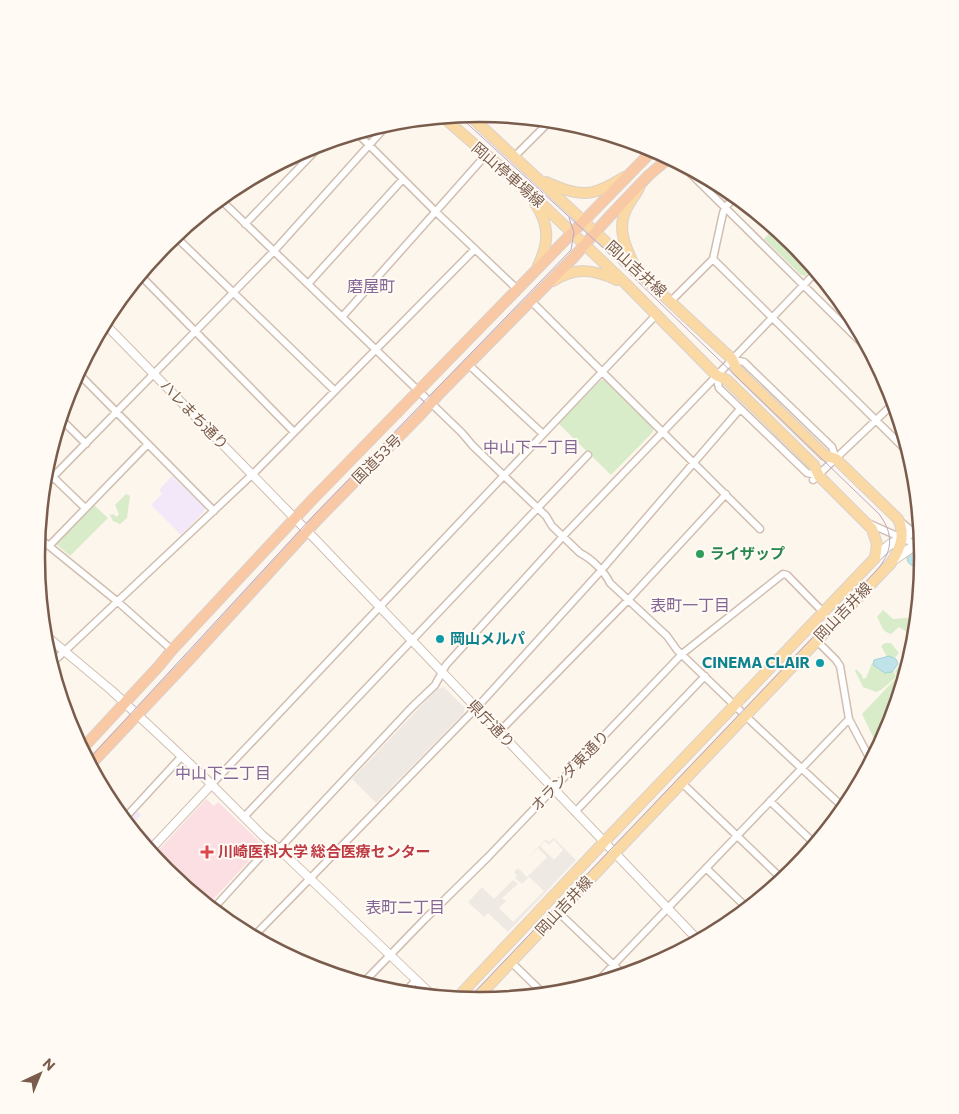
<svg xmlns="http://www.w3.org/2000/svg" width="959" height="1114" font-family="Commissioner,'Noto Sans JP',sans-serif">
	<rect width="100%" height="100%" fill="#fdf6ec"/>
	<path fill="#efe9e4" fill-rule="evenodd" d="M444,687L465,708L464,713L376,803L352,779L437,689Z
		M554,838L576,860L508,932L488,913L484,917L468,902L482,887L494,899L517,876L514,872L546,839L549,842ZM554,840L563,850L554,860L540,846L545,841L549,845ZM538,848L547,857L527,877L518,868ZM529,877L544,891L513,922L499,908L506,901L502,898L518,884L513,880L515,878L522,884Z"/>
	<path fill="#f3e8fa" d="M172,476L205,508L204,512L181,535L151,505L162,494L159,490Z
		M137,811L141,815L134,823L153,840L147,847L126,822Z"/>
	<path fill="#fbdfe3" d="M206,799L214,806L218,802L260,842V849L208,905L166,870L154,855Z"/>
	<path fill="#d8ecc9" d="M774,228L793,244L813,267L805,276L801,275L764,239Z
		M601,380H605L653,427V432L611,475L558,423Z
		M126,494L130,496L127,518L120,524L113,521L110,515L113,514L117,517L119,514L115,505Z
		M93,504L108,518L70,556L55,543Z
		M883,610L893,619L917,617L915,632H907L899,627L891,634C881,631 882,625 877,617Z
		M885,643H891L899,653L890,663L896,677L881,690L876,692L863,687L855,671L856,669L862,675L863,679L866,678L872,663L887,657L881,646Z
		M903,662L907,667L889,727L878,747L862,714L897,677L895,671Z"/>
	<path fill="#bfe3e8" stroke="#a5d3da" d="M907 558a8 8 0 1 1 16 0a8 8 0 1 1-16 0Z
		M889,656L896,659L898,664L892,672L885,673L873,665L874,660Z"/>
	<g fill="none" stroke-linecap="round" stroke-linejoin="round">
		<defs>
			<path id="minor" d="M357,133L436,212L518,290
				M514,157L550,121
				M683,166L869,350
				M220,199L462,433L473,446L546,516L552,526L580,553C592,559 604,571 610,583L667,636L677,650L753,723L844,808
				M245,224L322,144
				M175,236L335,391
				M713,259L909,453
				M140,275L294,432
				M308,284L403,179
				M531,301L760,529
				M671,301L713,259L723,213L725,208L735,196
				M342,317L485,156
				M732,359L744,362L832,447L836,459
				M468,364L543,434
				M78,373L214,511
				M716,375L719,388L807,473L819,476
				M61,419L86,444
				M53,477L85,508
				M813,480L894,403
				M43,487L274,251L389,123
				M901,522L921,538
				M868,523L922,547
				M38,537L118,602L172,650
				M49,546L148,444
				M816,640L836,660L840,666L849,719L871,761
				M51,664L256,471L475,249
				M499,732L630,598L726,494
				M76,737L85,746
				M681,782L782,879
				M211,785L656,315
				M770,801L815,844
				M575,812L705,676
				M244,817L588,455
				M124,819L182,756
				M279,849L411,708L435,685L446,665L567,532L816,272
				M706,868L747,908
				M213,909L262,855L271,843
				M558,912L623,974
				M254,936L481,703L598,574L740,409
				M511,962L544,994
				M597,982L849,719
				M363,983L424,920L488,857L682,654L783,574L787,575L823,612
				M404,993L416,980"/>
			<path id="tertiary" d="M104,323L315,539L698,940
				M44,634L111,690L204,777L263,836L279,849L433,996
				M150,850L211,785"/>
			<path id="secondary" d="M875,558L889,545L920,528
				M895,559L921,541"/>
			<path id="primary" d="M469,115L732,359L737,370L821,452L824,455L836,459L898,519C906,535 900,549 891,563L475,1000
				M443,117L527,190L625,283L716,375L727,380L814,465L819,476L872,529L877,544L875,558L604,842L457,998
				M546,182C581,197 591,198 624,177
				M535,203C550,226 549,242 538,266
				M635,267C627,250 617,231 625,212C628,204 635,196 639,188
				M553,281C575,267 593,269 617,280"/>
			<path id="trunk" d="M82,749L158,667L172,650L311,501L653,150
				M90,765L191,658L318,519L423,412L439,394L573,258L607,219L649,175L669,158"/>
		</defs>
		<use href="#minor" stroke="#d1beb0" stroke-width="9"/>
		<use href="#tertiary" stroke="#d1beb0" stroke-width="10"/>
		<use href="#secondary" stroke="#d6c0b0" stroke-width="11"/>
		<use href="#primary" stroke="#dad1cd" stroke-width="12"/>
		<use href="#trunk" stroke="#dad1cd" stroke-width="12"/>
		<use href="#minor" stroke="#fff" stroke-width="6"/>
		<use href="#tertiary" stroke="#fff" stroke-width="8"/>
		<use href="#secondary" stroke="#fff" stroke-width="9"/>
		<use href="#primary" stroke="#fbd9a5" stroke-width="10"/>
		<use href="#trunk" stroke="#f9c8a4" stroke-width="10"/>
		<path stroke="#b9a8c9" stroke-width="1" d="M459,116L602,247L879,514C895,535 892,553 876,571L468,999
			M88,760L314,515L571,250L574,232L569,218"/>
	</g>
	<circle fill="#2e9e5b" stroke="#fffaf3" stroke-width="2" cx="700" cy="554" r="5"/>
	<g fill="#0f9aa8" stroke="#fffaf3" stroke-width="2">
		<circle cx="440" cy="639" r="5"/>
		<circle cx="820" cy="663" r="5"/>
	</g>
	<path fill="#e0444e" stroke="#fffaf3" stroke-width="2" d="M204.5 844.5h5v5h5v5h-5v5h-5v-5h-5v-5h5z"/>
	<g text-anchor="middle" stroke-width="4" stroke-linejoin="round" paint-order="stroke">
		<g font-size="15" fill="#7a5c4d" stroke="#fffaf3">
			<text transform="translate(508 175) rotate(41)" y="5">岡山停車場線</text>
			<text transform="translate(636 269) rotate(42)" y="5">岡山吉井線</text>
			<text transform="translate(194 415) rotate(46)" y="5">ハレまち通り</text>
			<text transform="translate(377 459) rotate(-45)" y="5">国道53号</text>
			<text transform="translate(843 612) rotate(-46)" y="5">岡山吉井線</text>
			<text transform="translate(491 724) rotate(46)" y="5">県庁通り</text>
			<text transform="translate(570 771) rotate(-46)" y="5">オランダ東通り</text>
			<text transform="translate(564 906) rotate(-47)" y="5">岡山吉井線</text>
		</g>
		<g font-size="15" font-weight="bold" fill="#27864d" stroke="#fffaf3" text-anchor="start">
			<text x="710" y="559">ライザップ</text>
		</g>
		<g font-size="15" font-weight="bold" fill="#0d838f" stroke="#fffaf3" text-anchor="start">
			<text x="450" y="644">岡山メルパ</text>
			<text x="810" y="668" text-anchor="end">CINEMA CLAIR</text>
		</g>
		<g font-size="15" font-weight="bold" fill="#be3a42" stroke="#fffaf3" text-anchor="start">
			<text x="218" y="857">川崎医科大学 総合医療センター</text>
		</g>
		<g font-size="16" fill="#846695" stroke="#fffaf3">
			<text x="371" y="292">磨屋町</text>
			<text x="531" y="453">中山下一丁目</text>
			<text x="690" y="611">表町一丁目</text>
			<text x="223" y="779">中山下二丁目</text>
			<text x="405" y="913">表町二丁目</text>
		</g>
	</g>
	<path d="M0 0H959V1114H0ZM479 122H480A434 434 0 0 1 914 556V558A434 434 0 0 1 480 992H479A434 434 0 0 1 45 558V556A434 434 0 0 1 479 122Z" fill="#fffaf3" fill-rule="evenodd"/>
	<path fill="none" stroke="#7a5c4d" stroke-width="2.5" d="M479 122H480A434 434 0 0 1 914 556V558A434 434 0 0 1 480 992H479A434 434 0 0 1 45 558V556A434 434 0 0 1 479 122Z"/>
	<g transform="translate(40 1074) rotate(44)" stroke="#fffaf3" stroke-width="4" paint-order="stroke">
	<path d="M0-4L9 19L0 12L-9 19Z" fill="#7a5c4d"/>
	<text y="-8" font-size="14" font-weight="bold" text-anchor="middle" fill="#7a5c4d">N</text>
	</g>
</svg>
